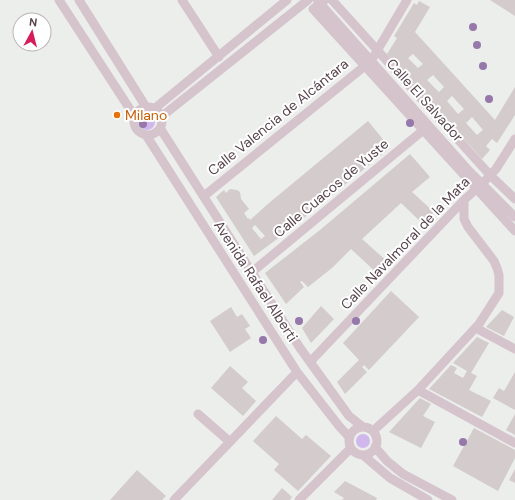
<svg xmlns="http://www.w3.org/2000/svg" width="515" height="500" font-family="'DM Sans',sans-serif">
	<rect width="100%" height="100%" fill="#ebeeeb"/>
	<path fill="#d1b8ec" d="M139 122a8 8 0 1 1 16 0a8 8 0 1 1-16 0Z
		M356 441a7 7 0 1 1 14 0a7 7 0 1 1-14 0Z"/>
	<path fill="#d3cbcc" fill-rule="evenodd" d="M490,0H515V16Z
		M419,1L430,7L415,32L495,120L515,87V115L497,143L492,139L486,146L490,150L482,159L387,54L397,38L394,36L414,3L417,5ZM413,54L423,64L418,68L408,58ZM433,75L444,87L439,92L427,80ZM452,96L464,109L458,114L447,101ZM472,117L483,130L477,135L466,123Z
		M368,121L390,148L284,234L254,256L216,197L224,190L226,193L230,189L237,190L240,192L241,199L249,209L244,213L248,219L249,218L250,220L269,203ZM255,225L265,236L261,239L252,228Z
		M410,154L430,177L412,192L434,212L423,224L401,203L362,239L390,264L379,275L351,249L332,268L308,287L302,281L300,282L304,287L286,304L265,273L320,230Z
		M391,291L419,317L369,370L364,365L362,367L367,372L345,394L337,382L359,360L343,343Z
		M321,306L334,319L311,343L302,328Z
		M231,307L237,317L242,314L250,326L245,329L251,338L230,352L210,321Z
		M502,310L514,317L504,336L486,327Z
		M477,337L489,343L471,373L477,376L469,390L491,401L482,417L429,389L451,365L457,368L454,373L463,378L467,371L453,363Z
		M230,366L248,382L242,388L256,401L243,416L211,388Z
		M515,372V410L493,398L499,388L504,391Z
		M420,398L431,404L423,416L435,422L421,448L389,432Z
		M515,414V435L506,430Z
		M276,416L302,439L306,435L331,456L298,491L274,470L279,464L253,441Z
		M474,428L515,450V458L498,491L453,466Z
		M515,469V483L509,480Z
		M137,470L166,496L162,500H110Z
		M345,481L362,490L377,498L376,500H342L344,498L334,492Z
		M282,488L292,497L290,500H272Z"/>
	<g fill="none" stroke-linecap="round" stroke-linejoin="round">
		<path stroke="#d6c4cc" stroke-width="9" d="M59,0L135,117
			M79,0L146,107
			M182,0L219,57
			M317,0L469,171L515,217
			M325,0L313,9L515,231
			M332,0L490,175L515,199
			M134 121a14 14 0 1 1 28 0a14 14 0 1 1-28 0Z
			M154,109L287,0
			M161,117L308,0
			M160,128L300,348L349,416L363,427
			M146,135L297,372L339,426L349,437
			M204,196L371,61L407,0
			M252,272L427,127
			M476,328L515,349
			M310,362L464,200L482,184L496,169L515,139
			M418,390L515,443
			M198,414L230,442
			M349 441a14 14 0 1 1 28 0a14 14 0 1 1-28 0Z
			M373,431L418,390L479,324L499,293V275L497,268L494,261L468,227L464,219V200
			M375,447L387,461L403,474L452,500
			M363,455L390,478L428,500
			M174,500L297,372
			M299,500L351,448"/>
	</g>
	<g fill="#9678ab">
		<circle cx="473" cy="27" r="4"/>
		<circle cx="477" cy="45" r="4"/>
		<circle cx="483" cy="66" r="4"/>
		<circle cx="489" cy="99" r="4"/>
		<circle cx="151" cy="118" r="4"/>
		<circle cx="410" cy="123" r="4"/>
		<circle cx="143" cy="124" r="4"/>
		<circle cx="299" cy="321" r="4"/>
		<circle cx="356" cy="321" r="4"/>
		<circle cx="263" cy="340" r="4"/>
		<circle cx="463" cy="442" r="4"/>
	</g>
	<circle fill="#e8710a" stroke="#fff" stroke-width="1.5" cx="117" cy="115" r="4"/>
	<g text-anchor="middle" stroke-width="4" stroke-linejoin="round" paint-order="stroke">
		<g font-size="14" fill="#58444d" stroke="#fff">
			<text transform="translate(425 100) rotate(48)" y="5">Calle El Salvador</text>
			<text transform="translate(278 117) rotate(-39)" y="5">Calle Valencia de Alcántara</text>
			<text transform="translate(331 188) rotate(-40)" y="5">Calle Cuacos de Yuste</text>
			<text transform="translate(405 243) rotate(-46)" y="5">Calle Navalmoral de la Mata</text>
			<text transform="translate(256 281) rotate(57)" y="5">Avenida Rafael Alberti</text>
		</g>
		<g font-size="14" fill="#c56008" stroke="#fff" text-anchor="start">
			<text x="125" y="120">Milano</text>
		</g>
	</g>
	<g transform="translate(32 32) rotate(7)"><circle r="19" fill="#ffffff" stroke="#bcb4b8"/>
	<path d="M0-3L7 15L0 10L-7 15Z" fill="#d71c5c"/>
	<text y="-6" font-size="11" font-weight="bold" text-anchor="middle" fill="#58444d">N</text>
	</g>
</svg>
